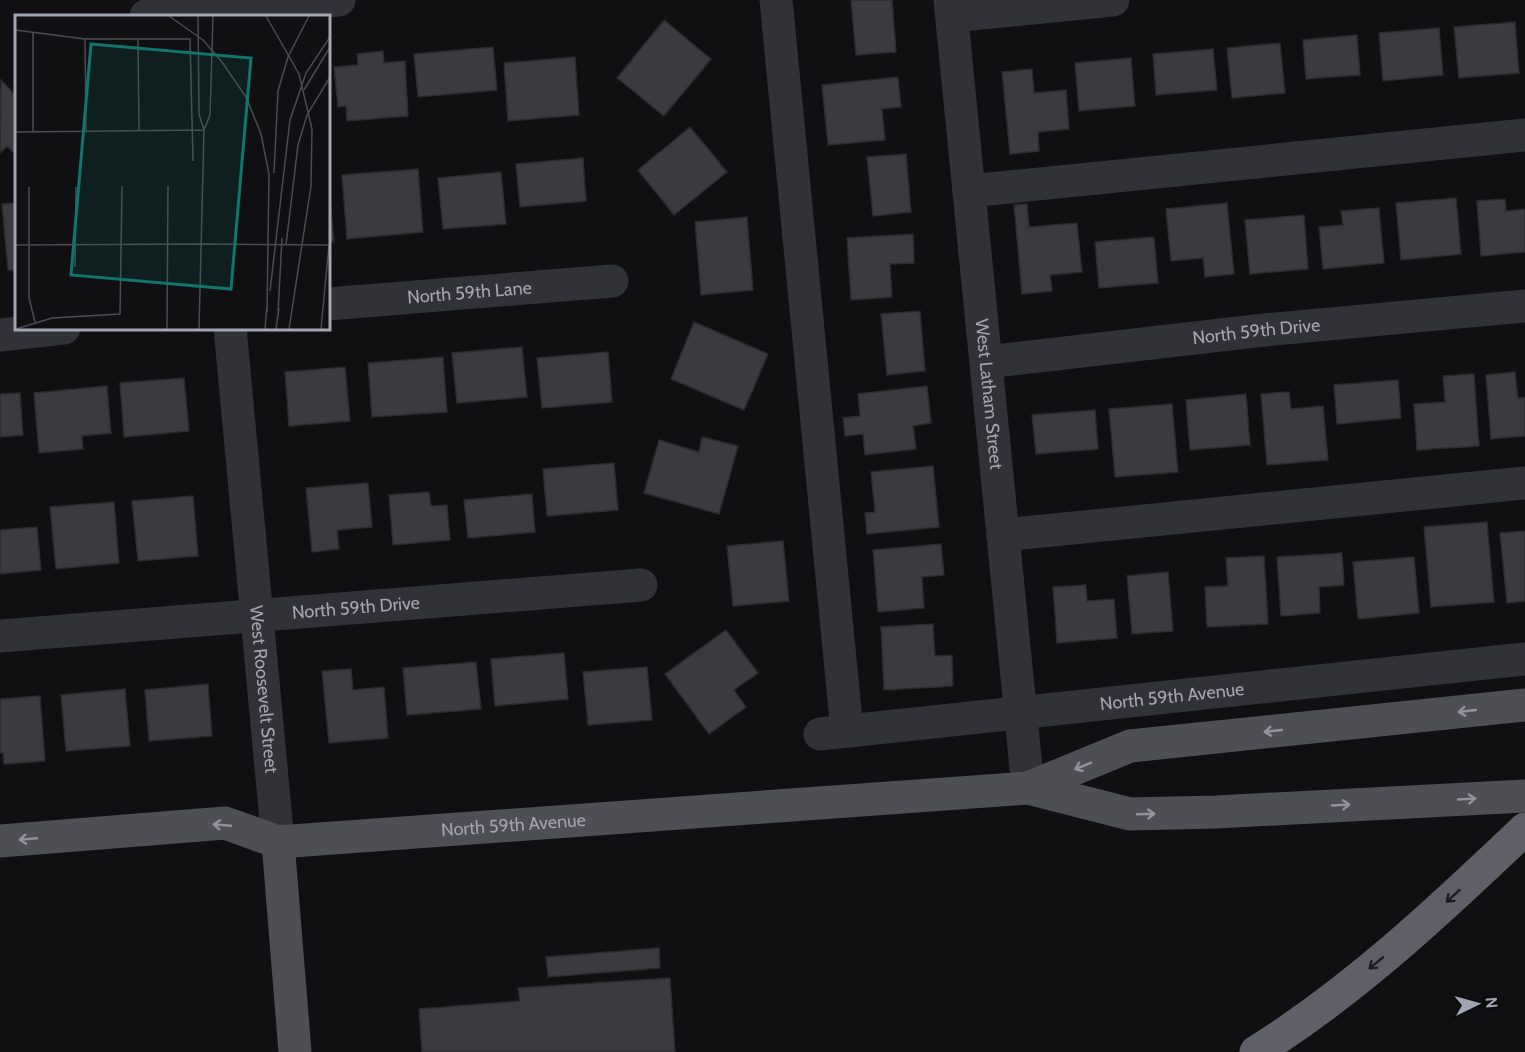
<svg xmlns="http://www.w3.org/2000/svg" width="1525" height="1052" font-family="Cabin,sans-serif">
	<rect width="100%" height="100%" fill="#101012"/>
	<path fill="#3b3a3f" stroke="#2b2a2e" stroke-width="1.5" d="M851,0H892L896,52L856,55Z
		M664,20L711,59L664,116L617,78Z
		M1515,22L1519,73L1459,78L1454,27Z
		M1439,28L1443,75L1383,81L1379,33Z
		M1357,35L1360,75L1306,79L1303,40Z
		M1280,43L1285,93L1232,98L1227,48Z
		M493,47L497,90L418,97L414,54Z
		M1213,49L1217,90L1156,95L1153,54Z
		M383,51L384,63L405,61L408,116L347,121L346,106L338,107L334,67L358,65L357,54Z
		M575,57L579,115L508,121L504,63Z
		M1131,58L1135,106L1079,111L1075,63Z
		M1032,69L1034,93L1066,90L1069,129L1038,132L1039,151L1010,154L1002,72Z
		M898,77L901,107L882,109L885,140L828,145L822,85Z
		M1,80L16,96V155L7,146L0,153Z
		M690,127L727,172L674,215L638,170Z
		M906,154L911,212L873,216L867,157Z
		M583,158L586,201L520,207L516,164Z
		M418,169L423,232L347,239L342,175Z
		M501,172L506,224L443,229L438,178Z
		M1456,198L1461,254L1401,260L1396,203Z
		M328,199H330L334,242H328Z
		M1505,199L1506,211L1525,209V252L1481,256L1477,201Z
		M16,203V270H8L2,204Z
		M1227,203L1234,274L1205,277L1203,258L1171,261L1166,209Z
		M1027,204L1029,227L1077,223L1082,272L1050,275L1052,291L1022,294L1014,205Z
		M1379,208L1384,263L1323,269L1319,227L1343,225L1341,211Z
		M1304,215L1308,269L1250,274L1245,220Z
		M747,217L753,290L701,295L695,222Z
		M913,234L914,263L890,264L892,297L851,300L847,238Z
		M1154,237L1158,283L1099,288L1095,242Z
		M920,311L925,371L887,375L881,314Z
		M694,322L768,354L744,410L671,379Z
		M522,347L527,397L457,403L452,353Z
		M608,352L612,402L542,408L537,358Z
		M443,357L447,412L372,417L368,363Z
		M345,367L350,421L289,426L285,372Z
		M1515,372L1518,398H1525V436L1491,439L1486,375Z
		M1474,374L1479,446L1417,450L1414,404L1445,402L1443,376Z
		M184,378L189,431L124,437L120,383Z
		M1398,380L1401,418L1337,424L1334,385Z
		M107,386L111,433L82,436L83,449L39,453L34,393Z
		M927,386L931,423L913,426L916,449L865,455L863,434L845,436L843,418L860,416L858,394Z
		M1289,392L1291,409L1323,406L1328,460L1267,465L1261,394Z
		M20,393L23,435L0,437V394Z
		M1246,394L1250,445L1190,450L1186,400Z
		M1172,404L1178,472L1115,477L1109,409Z
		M1095,410L1098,449L1036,454L1032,415Z
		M702,437L738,446L719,514L644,493L659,440L699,452Z
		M614,463L618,510L547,516L543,469Z
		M933,466L939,527L867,534L865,513L875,512L871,472Z
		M368,483L372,527L337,530L339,549L312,552L306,488Z
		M429,492L431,506L447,505L450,540L393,545L389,495Z
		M532,494L535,532L468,538L464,500Z
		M193,496L198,556L138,561L132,501Z
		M114,502L119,563L56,569L50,507Z
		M1487,522L1494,602L1431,607L1424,527Z
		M37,527L41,570L0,574V530Z
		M1525,531V601L1507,603L1500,533Z
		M783,541L789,601L733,606L727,546Z
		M941,544L944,575L922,577L924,608L878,612L873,550Z
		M1342,553L1344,585L1319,587L1320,613L1281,616L1277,557Z
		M1264,556L1268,624L1207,627L1205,587L1228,586L1226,558Z
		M1414,557L1419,613L1358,619L1353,562Z
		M1168,572L1173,631L1132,634L1127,576Z
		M1086,585L1087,601L1114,599L1117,638L1057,643L1053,587Z
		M933,624L935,656L952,655L953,686L884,690L881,627Z
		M726,630L758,673L734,690L746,707L709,734L665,674Z
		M564,653L568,699L495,706L491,659Z
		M476,662L481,709L407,715L403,668Z
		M647,667L652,720L588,725L583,672Z
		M351,669L353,690L384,687L388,738L329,743L322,671Z
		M208,684L212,736L149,741L145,690Z
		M125,689L130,746L66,751L61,695Z
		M40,696L45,761L4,764L3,753H0V699Z
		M659,948L660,968L548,977L546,957Z
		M670,978L675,1052H422L419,1009L520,1001L518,988Z"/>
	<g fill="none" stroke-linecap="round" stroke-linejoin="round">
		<g stroke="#313237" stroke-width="33">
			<path d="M776,0L847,731"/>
			<path id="s1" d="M950,0L1028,788"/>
			<path d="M146,16L339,0"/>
			<path d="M952,16L1113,0"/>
			<path d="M969,191L1525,135"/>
			<path id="s2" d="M328,304L612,281"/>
			<path id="s3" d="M230,328L278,842"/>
			<path d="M0,335L64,328"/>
			<path id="s4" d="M986,362L1264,330L1525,306"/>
			<path d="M1003,535L1525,483"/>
			<path id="s5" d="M0,636L641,585"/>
			<path id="s6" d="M820,734L1525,659"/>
		</g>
		<g stroke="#4e4e55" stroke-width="33">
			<path d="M1028,788L1130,746L1525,705"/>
			<path id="s7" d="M0,841L225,823L278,842L1028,788L1130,814L1216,812L1525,796"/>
			<path d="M278,842L295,1052"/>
		</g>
		<path stroke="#5e5f67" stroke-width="33" d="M1256,1052C1355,990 1441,909 1525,829"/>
	</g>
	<defs><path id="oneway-shaft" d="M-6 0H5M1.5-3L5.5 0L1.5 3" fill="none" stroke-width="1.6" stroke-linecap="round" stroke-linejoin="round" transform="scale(1.5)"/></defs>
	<g stroke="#91949f">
		<use href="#oneway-shaft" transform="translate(1467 711) rotate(174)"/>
		<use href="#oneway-shaft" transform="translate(1273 731) rotate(174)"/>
		<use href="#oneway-shaft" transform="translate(1083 766) rotate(158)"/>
		<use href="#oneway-shaft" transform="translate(1467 799) rotate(-3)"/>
		<use href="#oneway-shaft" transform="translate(1341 805) rotate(-3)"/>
		<use href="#oneway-shaft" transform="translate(1146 814) rotate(-2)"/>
		<use href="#oneway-shaft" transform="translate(222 825) rotate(-175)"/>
		<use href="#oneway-shaft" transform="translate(28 839) rotate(175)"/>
	</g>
	<g stroke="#1c1c1f">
		<use href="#oneway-shaft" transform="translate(1453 896) rotate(138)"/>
		<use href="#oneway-shaft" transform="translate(1376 963) rotate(141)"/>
	</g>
	<g text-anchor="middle" stroke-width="6" stroke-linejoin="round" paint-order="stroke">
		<g font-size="18" fill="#a2a5b2" stroke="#0c0b0d">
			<text dy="6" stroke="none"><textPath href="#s2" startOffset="142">North 59th Lane</textPath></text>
			<text dy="6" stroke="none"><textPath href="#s4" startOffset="272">North 59th Drive</textPath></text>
			<text dy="6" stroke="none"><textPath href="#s1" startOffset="396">West Latham Street</textPath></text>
			<text dy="6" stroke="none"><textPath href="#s5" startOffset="357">North 59th Drive</textPath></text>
			<text dy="6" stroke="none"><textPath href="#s3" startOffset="363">West Roosevelt Street</textPath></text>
			<text dy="6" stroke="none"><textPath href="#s6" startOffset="354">North 59th Avenue</textPath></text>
			<text dy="6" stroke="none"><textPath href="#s7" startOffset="518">North 59th Avenue</textPath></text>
		</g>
	</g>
	<g transform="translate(15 15)">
		<rect width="315" height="315" fill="#101012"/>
		<path fill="none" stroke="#4a4c52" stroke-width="1.5" d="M154,1L188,25L207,47L231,82L246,119L254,159L252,297M183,1L184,99L189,115M251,1L284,59L297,114L296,171L274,314M0,15L70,24H175L178,146M18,17V117M70,24L71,116M123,24L124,116M289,75L315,32M0,117L189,115M259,158L263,76L273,42L294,1M14,172V283L20,307M187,229L314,230L306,314M0,230L187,229M271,230L283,130L292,100L315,62M60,252L61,172M255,276L275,105L291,58L315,22M263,298L267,223M1,314L37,303L105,299L107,171M152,314L153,171M184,314L189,115L195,100L198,1M250,314L252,291M261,314L264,293"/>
		<path fill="#0f766e" fill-opacity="0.15" stroke="#0f766e" stroke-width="3" d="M76,29L236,43L216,274L56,260Z"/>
		<rect width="315" height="315" fill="none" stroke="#a2a5b2" stroke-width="3"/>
	</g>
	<g transform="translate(1477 1004) rotate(85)" stroke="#0c0b0d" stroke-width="4.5" paint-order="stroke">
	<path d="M0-4.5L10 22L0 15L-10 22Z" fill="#a2a5b2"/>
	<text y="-9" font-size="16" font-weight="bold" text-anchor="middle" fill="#a2a5b2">N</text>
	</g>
</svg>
